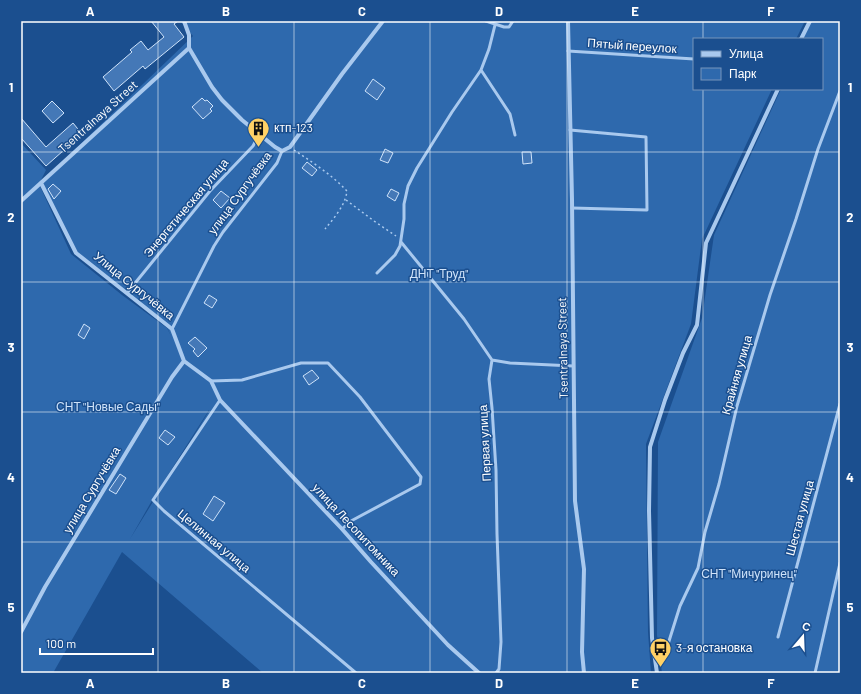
<svg xmlns="http://www.w3.org/2000/svg" width="861" height="694" font-family="Barlow,sans-serif">
	<rect width="100%" height="100%" fill="#1b4f8f"/>
	<path fill="#2e69ad" fill-rule="evenodd" d="M180,21H805L796,39H694V89H772L702,239L691,324L646,444L648,632L651,673H263L122,552L53,673H21V143L46,170L39,184L71,254L122,295L167,328L171,336L167,327L78,253L41,182L193,36ZM209,410V411L130,539L154,497Z
		M811,21H840V673H662L657,635L658,442L702,318L714,235L781,89H822V39H803Z"/>
	<path fill="#4478b7" stroke="#cfe3fa" d="M151,21H178L174,24L184,37L145,69L143,66L114,91L103,77L132,52L130,50L141,41L148,50L164,37Z
		M373,79L385,88L377,100L365,91Z
		M202,98L205,101L207,100L213,106L210,109L212,111L203,119L192,107Z
		M52,101L64,113L53,123L42,111Z
		M21,118L46,147L73,123L82,134L46,166L21,138Z
		M385,149L393,153L388,163L380,160Z
		M522,152H531L532,163L523,164Z
		M307,162L317,170L312,176L302,168Z
		M53,184L61,191L54,199L48,189Z
		M391,189L399,193L395,201L387,196Z
		M221,191L230,198L221,208L213,200Z
		M209,295L217,300L212,308L204,303Z
		M84,324L90,328L84,339L78,335Z
		M195,337L207,348L198,357L193,351L195,349L188,343Z
		M312,370L319,378L309,385L303,376Z
		M165,430L175,437L168,445L159,438Z
		M120,474L126,478L116,494L109,490Z
		M214,496L225,503L213,521L203,514Z"/>
	<g fill="none" stroke-linecap="round" stroke-linejoin="round">
		<path stroke="#a9c9ee" stroke-width="1.5" stroke-dasharray="2 3" stroke-linecap="butt" d="M294,150C312,162 332,175 347,191C345,206 334,218 325,229
			M346,200L374,221L396,236"/>
		<path stroke="#a9c9ee" stroke-width="3" d="M486,21L504,27H509L513,21
			M568,51L694,59
			M481,70L510,114L515,135
			M570,130L646,137L647,210L572,208
			M401,242L464,319L492,360L489,379L492,408L496,470L497,534L501,642L499,669L496,673
			M377,273L395,255L400,246L404,219V204L408,186L417,168L452,112L481,70L489,49L495,25
			M127,293L210,191L253,146L259,135
			M172,329L214,246L223,232L277,163L282,151
			M492,360L510,363L573,366
			M211,381L242,380L301,363H328L360,397L421,477L420,484L351,521L342,529
			M220,400L153,500L164,511L356,673
			M778,637L840,404
			M656,661L664,657L680,606L698,568L705,532L719,484L737,406L770,295L796,219L818,149L840,91
			M815,673L840,563"/>
		<path stroke="#a9c9ee" stroke-width="4" d="M184,21L189,35V48L212,87L222,100L242,120L275,147L282,151L290,147L342,74L383,21
			M568,21L572,200L575,501L584,569L582,652L584,673
			M801,39L810,21
			M41,183L76,253L172,329L184,361L211,381L220,400L342,529L371,562L448,645L479,673
			M21,201L189,48
			M21,632L45,587L172,377L184,361
			M657,673L652,638L649,511L650,447L665,400L683,353L697,325L706,243L778,89"/>
	</g>
	<path fill="none" stroke="#fff" stroke-width="1" stroke-opacity="0.55" d="M158,21V673M294,21V673M430,21V673M567,21V673M703,21V39M703,89V673M21,152H840M21,282H840M21,412H840M21,542H840"/>
	<defs>
		<symbol id="building-pin" viewBox="-11 -11 22 30"><path d="M0 17L-7.5 6A9.5 9.5 0 1 1 7.5 6Z" fill="#ffd166" stroke="#1b4f8f"/><path d="M-4-6H4V6H1V3H-1V6H-4ZM-2.5-4.3h1.7v1.8h-1.7ZM.8-4.3h1.7v1.8H.8ZM-2.5-1h1.7V.8h-1.7ZM.8-1h1.7V.8H.8Z" fill="#111"/></symbol>
		<symbol id="bus-pin" viewBox="-11 -11 22 30"><path d="M0 17L-7.5 6A9.5 9.5 0 1 1 7.5 6Z" fill="#ffd166" stroke="#1b4f8f"/><path d="M-5-6H5V4H4V6H2V4H-2V6H-4V4H-5ZM-3.5-4V0h7V-4ZM-3.5 1.2v1.5H-2V1.2ZM2 1.2v1.5H3.5V1.2Z" fill="#111"/></symbol>
	</defs>
	<g fill-rule="evenodd">
		<use href="#building-pin" x="246" y="116" width="25" height="34"/>
		<use href="#bus-pin" x="648" y="636" width="25" height="34"/>
	</g>
	<g text-anchor="middle" stroke-width="3" stroke-linejoin="round" paint-order="stroke">
		<g font-size="12" fill="#fff" stroke="#1b4f8f">
			<text transform="translate(632 46) rotate(4)" y="4">Пятый переулок</text>
			<text transform="translate(98 117) rotate(-42)" y="4">Tsentralnaya Street</text>
			<text transform="translate(240 193) rotate(-54)" y="4">улица Сургучёвка</text>
			<text transform="translate(186 208) rotate(-50)" y="4">Энергетическая улица</text>
			<text transform="translate(134 286) rotate(39)" y="4">Улица Сургучёвка</text>
			<text transform="translate(563 348) rotate(-91)" y="4">Tsentralnaya Street</text>
			<text transform="translate(737 375) rotate(-74)" y="4">Крайняя улица</text>
			<text transform="translate(485 443) rotate(-93)" y="4">Первая улица</text>
			<text transform="translate(92 490) rotate(-59)" y="4">улица Сургучёвка</text>
			<text transform="translate(800 518) rotate(-75)" y="4">Шестая улица</text>
			<text transform="translate(356 530) rotate(47)" y="4">улица Лесопитомника</text>
			<text transform="translate(214 541) rotate(40)" y="4">Целинная улица</text>
		</g>
		<g font-size="12" fill="#fff" stroke="#1b4f8f" text-anchor="start">
			<text x="274" y="132">ктп-123</text>
			<text x="676" y="652">3-я остановка</text>
		</g>
		<g font-size="12" fill="#cfe3fa" stroke="#1b4f8f">
			<text x="439" y="278">ДНТ "Труд"</text>
			<text x="108" y="411">СНТ "Новые Сады"</text>
			<text x="749" y="578">СНТ "Мичуринец"</text>
		</g>
	</g>
	<rect width="861" height="694" fill="none" stroke="#1b4f8f" stroke-width="44"/>
	<rect x="693" y="38" width="130" height="52" fill="#1b4f8f" stroke="#7695bc"/>
	<rect x="701" y="51" width="20" height="6" fill="#a9c9ee" stroke="#7695bc"/>
	<text x="729" y="58" font-size="12" fill="#ffffff">Улица</text>
	<rect x="701" y="68" width="20" height="12" fill="#2e69ad" stroke="#7695bc"/>
	<text x="729" y="78" font-size="12" fill="#ffffff">Парк</text>
	<g transform="translate(803 636) rotate(19)" stroke="#1b4f8f" stroke-width="3" paint-order="stroke">
	<path d="M0-3L7 15L0 10L-7 15Z" fill="#ffffff"/>
	<text y="-6" font-size="11" font-weight="bold" text-anchor="middle" fill="#ffffff">С</text>
	</g>
	<path d="M40 648v6h113v-6" fill="none" stroke="#ffffff" stroke-width="2"/>
	<text x="46" y="648" font-size="12" fill="#ffffff" stroke="#1b4f8f" stroke-width="3" paint-order="stroke">100 m</text>
	<rect x="22" y="22" width="817" height="650" fill="none" stroke="#fff" stroke-width="1.5"/>
	<g font-size="13" text-anchor="middle" font-weight="bold" fill="#fff">
		<text x="90" y="16">A</text>
		<text x="226" y="16">B</text>
		<text x="362" y="16">C</text>
		<text x="499" y="16">D</text>
		<text x="635" y="16">E</text>
		<text x="771" y="16">F</text>
		<text x="11" y="92">1</text>
		<text x="850" y="92">1</text>
		<text x="11" y="222">2</text>
		<text x="850" y="222">2</text>
		<text x="11" y="352">3</text>
		<text x="850" y="352">3</text>
		<text x="11" y="482">4</text>
		<text x="850" y="482">4</text>
		<text x="11" y="612">5</text>
		<text x="850" y="612">5</text>
		<text x="90" y="688">A</text>
		<text x="226" y="688">B</text>
		<text x="362" y="688">C</text>
		<text x="499" y="688">D</text>
		<text x="635" y="688">E</text>
		<text x="771" y="688">F</text>
	</g>
</svg>
